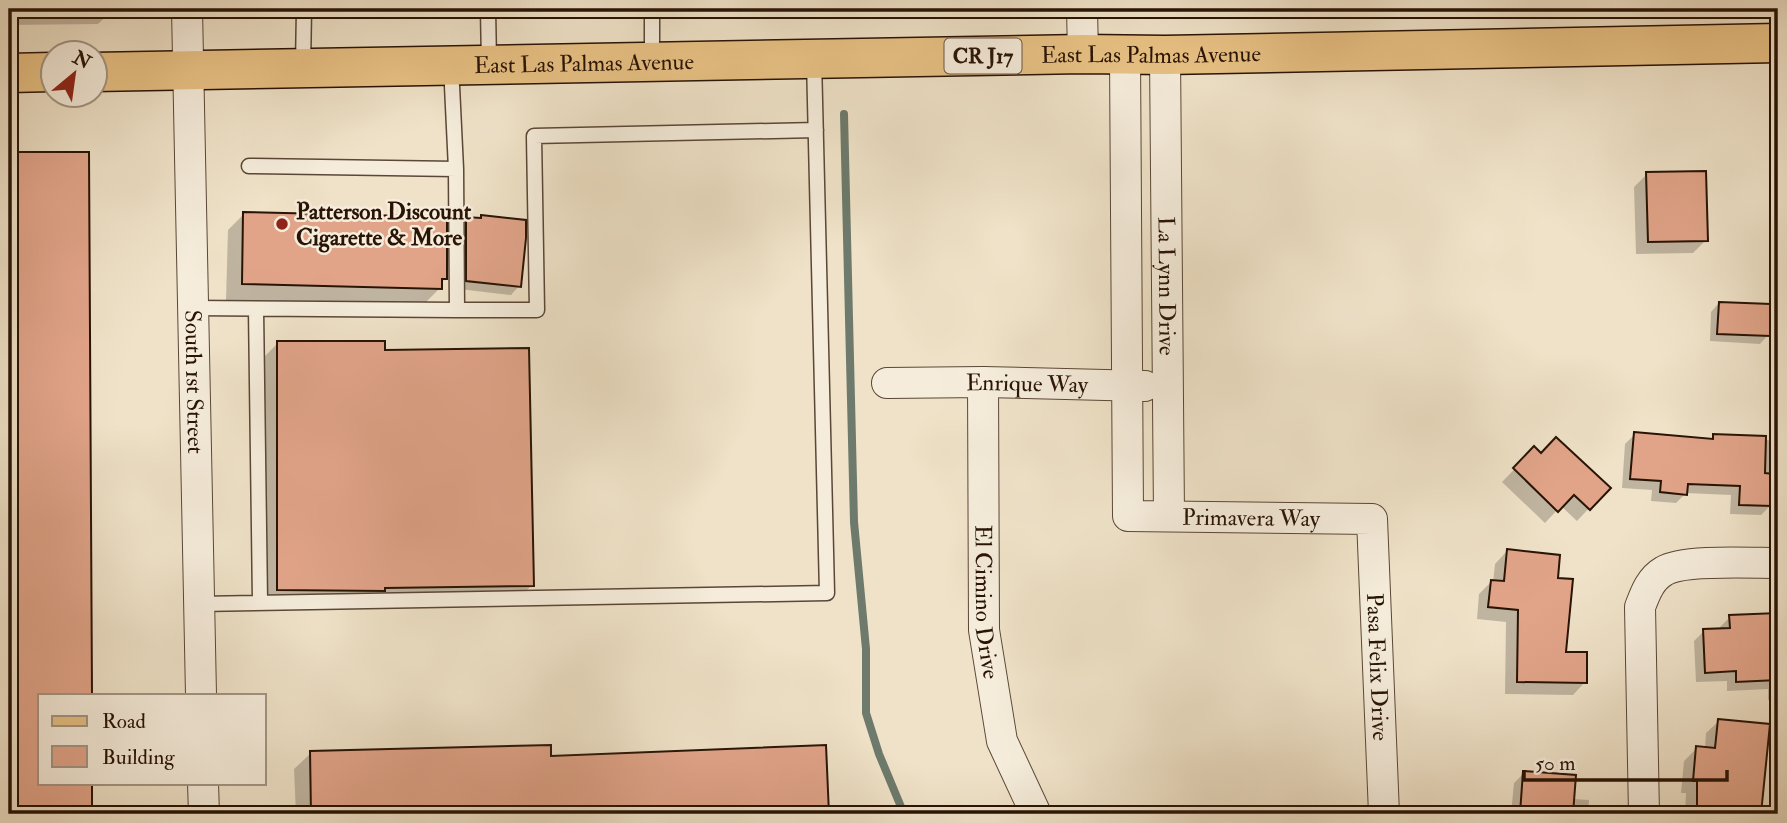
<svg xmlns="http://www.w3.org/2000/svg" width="1787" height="823" font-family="'IM FELL Double Pica',serif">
	<rect width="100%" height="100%" fill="#efe2c8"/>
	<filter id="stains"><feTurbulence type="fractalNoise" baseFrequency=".00286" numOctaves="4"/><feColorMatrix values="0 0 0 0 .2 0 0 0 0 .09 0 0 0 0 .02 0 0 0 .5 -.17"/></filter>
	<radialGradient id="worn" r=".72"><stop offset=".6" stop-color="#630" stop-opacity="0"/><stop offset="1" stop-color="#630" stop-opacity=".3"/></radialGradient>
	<path fill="#0003" d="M9,9H114L98,24L9,25Z
		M9,154H88L90,695H40V783H90V814H9Z
		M1647,174L1706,240L1693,253L1636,254L1634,187Z
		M244,214L445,279L440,284V288L424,304L226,300L228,230Z
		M481,217L519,286L511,295L459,289L458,227L467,219H479Z
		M1719,303L1768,335L1760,344L1710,341L1711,312Z
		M278,343L383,352L532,585L516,601L262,606V359Z
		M1635,434L1710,440L1714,436L1778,441V501L1771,500V505L1761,515L1730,514L1731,495L1686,493L1676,503L1651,501L1652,490L1622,488L1625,444Z
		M1534,449L1540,455L1608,488L1577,521L1561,506L1545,523L1502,482Z
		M1507,551L1556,580L1564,654L1585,682L1573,695L1505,694L1506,622L1477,619L1479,594L1491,582H1493L1495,564Z
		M1778,614V700H1768V689L1727,691V681L1696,682L1694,641L1704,631L1720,630V627L1730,617Z
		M1719,721L1760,811L1776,812V814H1685L1686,793H1681L1684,761L1697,748L1705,749L1706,733Z
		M824,747L827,814H296L294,769L311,753L550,758Z
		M1524,773L1573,799L1589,800L1588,814H1511L1514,783Z"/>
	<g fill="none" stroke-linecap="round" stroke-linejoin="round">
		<path stroke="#6d7a6c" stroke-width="8" d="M844,114L854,522L866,649V713L879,754L904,814"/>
	</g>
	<path fill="#e1a489" stroke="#281305" stroke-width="2" d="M9,152H89L92,695H40V783H92V814H9Z
		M1706,171L1708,241L1648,242L1646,172Z
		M243,212L447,217V279H442V289L242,284Z
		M481,215L526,220V238L521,287L466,281V217L481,218Z
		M1719,302L1771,304L1770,336L1717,334Z
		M277,341H385V350L529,348L534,586L385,588V591L277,590Z
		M1634,432L1713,439V434L1766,436L1765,473L1774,474L1772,506L1739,505L1740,486L1688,484L1687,495L1660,492L1661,481L1630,479Z
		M1556,437L1611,488L1590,510L1574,495L1558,512L1513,468L1534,446L1541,453Z
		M1507,549L1560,555L1558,578L1573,579L1566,652H1587V683L1517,682L1518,610L1488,607L1491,580L1504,581Z
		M1778,613V680L1736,682V671L1705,673L1703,629L1730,628L1729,615Z
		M1718,719L1770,724L1761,814H1697V781H1693L1696,746L1715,748Z
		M551,745V756L826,745L829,814H311L310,751Z
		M1523,771L1576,775L1573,814H1520Z"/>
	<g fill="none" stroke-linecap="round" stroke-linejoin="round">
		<defs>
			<path id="lane" d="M488,9L489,63
				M652,9V60
				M303,67L304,9
				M249,166L456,169L451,65
				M193,308L457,310L456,169
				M256,309L260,602
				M457,310H537L534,136L816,130
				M199,604L827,593L814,60"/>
			<g id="street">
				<path id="s1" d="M187,9L201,695"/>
				<path d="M1082,9L1083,54"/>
				<path id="s2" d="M1165,55L1169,516"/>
				<path id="s3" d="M1125,56L1128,516L1372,519L1384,814"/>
				<path id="s4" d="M983,382L984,630L1002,741L1036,814"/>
				<path id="s5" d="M887,383L983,382L1145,386"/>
				<path d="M203,783L204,814"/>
				<path d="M1644,814L1640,607C1645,594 1650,579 1664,571C1683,559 1752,563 1778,563"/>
			</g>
			<g id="primary">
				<path id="s6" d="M94,72L1083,54L1165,55L1778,43"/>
				<path d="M9,73L52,72"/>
			</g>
		</defs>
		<use href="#lane" stroke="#5a4736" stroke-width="17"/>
		<use href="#street" stroke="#5a4736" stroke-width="32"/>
		<use href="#primary" stroke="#281305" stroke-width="41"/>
		<use href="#lane" stroke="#f5ecdb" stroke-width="14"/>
		<use href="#street" stroke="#f5ecdb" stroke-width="30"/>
		<use href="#primary" stroke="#e8c184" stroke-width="38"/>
	</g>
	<circle fill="#8f2418" stroke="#f5ecdb" stroke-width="2.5" cx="282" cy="224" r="7"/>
	<g text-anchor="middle" stroke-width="5" stroke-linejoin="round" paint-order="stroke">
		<rect fill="#f5ecdb" stroke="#665445" stroke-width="2" x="944.5" y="38.5" width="77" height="35" rx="5"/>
		<g font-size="21" font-weight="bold" fill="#281305">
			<text x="983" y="63">CR J17</text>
		</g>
		<g font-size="23" fill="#281305" stroke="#f5ecdb">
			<text dy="8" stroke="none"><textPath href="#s6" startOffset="1057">East Las Palmas Avenue</textPath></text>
			<text dy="8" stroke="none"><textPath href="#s6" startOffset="490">East Las Palmas Avenue</textPath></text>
			<text dy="8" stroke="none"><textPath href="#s2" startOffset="231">La Lynn Drive</textPath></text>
			<text dy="8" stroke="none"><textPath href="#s1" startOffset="373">South 1st Street</textPath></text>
			<text dy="8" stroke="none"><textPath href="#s5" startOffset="140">Enrique Way</textPath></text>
			<text dy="8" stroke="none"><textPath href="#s3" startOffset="583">Primavera Way</textPath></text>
			<text dy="8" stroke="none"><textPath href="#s4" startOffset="220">El Cimino Drive</textPath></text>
			<text dy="8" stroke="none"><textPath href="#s3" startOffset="852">Pasa Felix Drive</textPath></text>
		</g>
		<g font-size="23" font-weight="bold" fill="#281305" stroke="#f5ecdb" text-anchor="start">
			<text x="296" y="219">Patterson Discount<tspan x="296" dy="26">Cigarette &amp; More</tspan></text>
		</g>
	</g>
	<rect width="1787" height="823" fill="none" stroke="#efe2c8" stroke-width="35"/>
	<rect x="10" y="10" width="1766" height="802" fill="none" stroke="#281305" stroke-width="3.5"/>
	<rect x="18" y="18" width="1752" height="788" fill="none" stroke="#281305" stroke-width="2"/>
	<rect x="38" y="694" width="228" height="91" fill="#f5ecdb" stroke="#a39585" stroke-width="2"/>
	<rect x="52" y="716" width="35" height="10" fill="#e8c184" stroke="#a39585" stroke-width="2"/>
	<text x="102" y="728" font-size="21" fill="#281305">Road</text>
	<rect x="52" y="746" width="35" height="21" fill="#e1a489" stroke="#a39585" stroke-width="2"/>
	<text x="102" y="764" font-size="21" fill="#281305">Building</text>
	<g transform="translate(74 74) rotate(29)"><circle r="33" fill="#f5ecdb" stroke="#a39585" stroke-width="2"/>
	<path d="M0-5L12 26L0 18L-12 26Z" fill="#8f2418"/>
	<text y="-10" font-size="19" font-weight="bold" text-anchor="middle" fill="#281305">N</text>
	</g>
	<path d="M1524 770v10h203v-10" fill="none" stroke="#281305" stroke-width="3.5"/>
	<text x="1535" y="770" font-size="21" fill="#281305" stroke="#f5ecdb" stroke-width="5" paint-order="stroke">50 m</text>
	<rect width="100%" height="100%" filter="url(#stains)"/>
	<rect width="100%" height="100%" fill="url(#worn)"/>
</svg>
